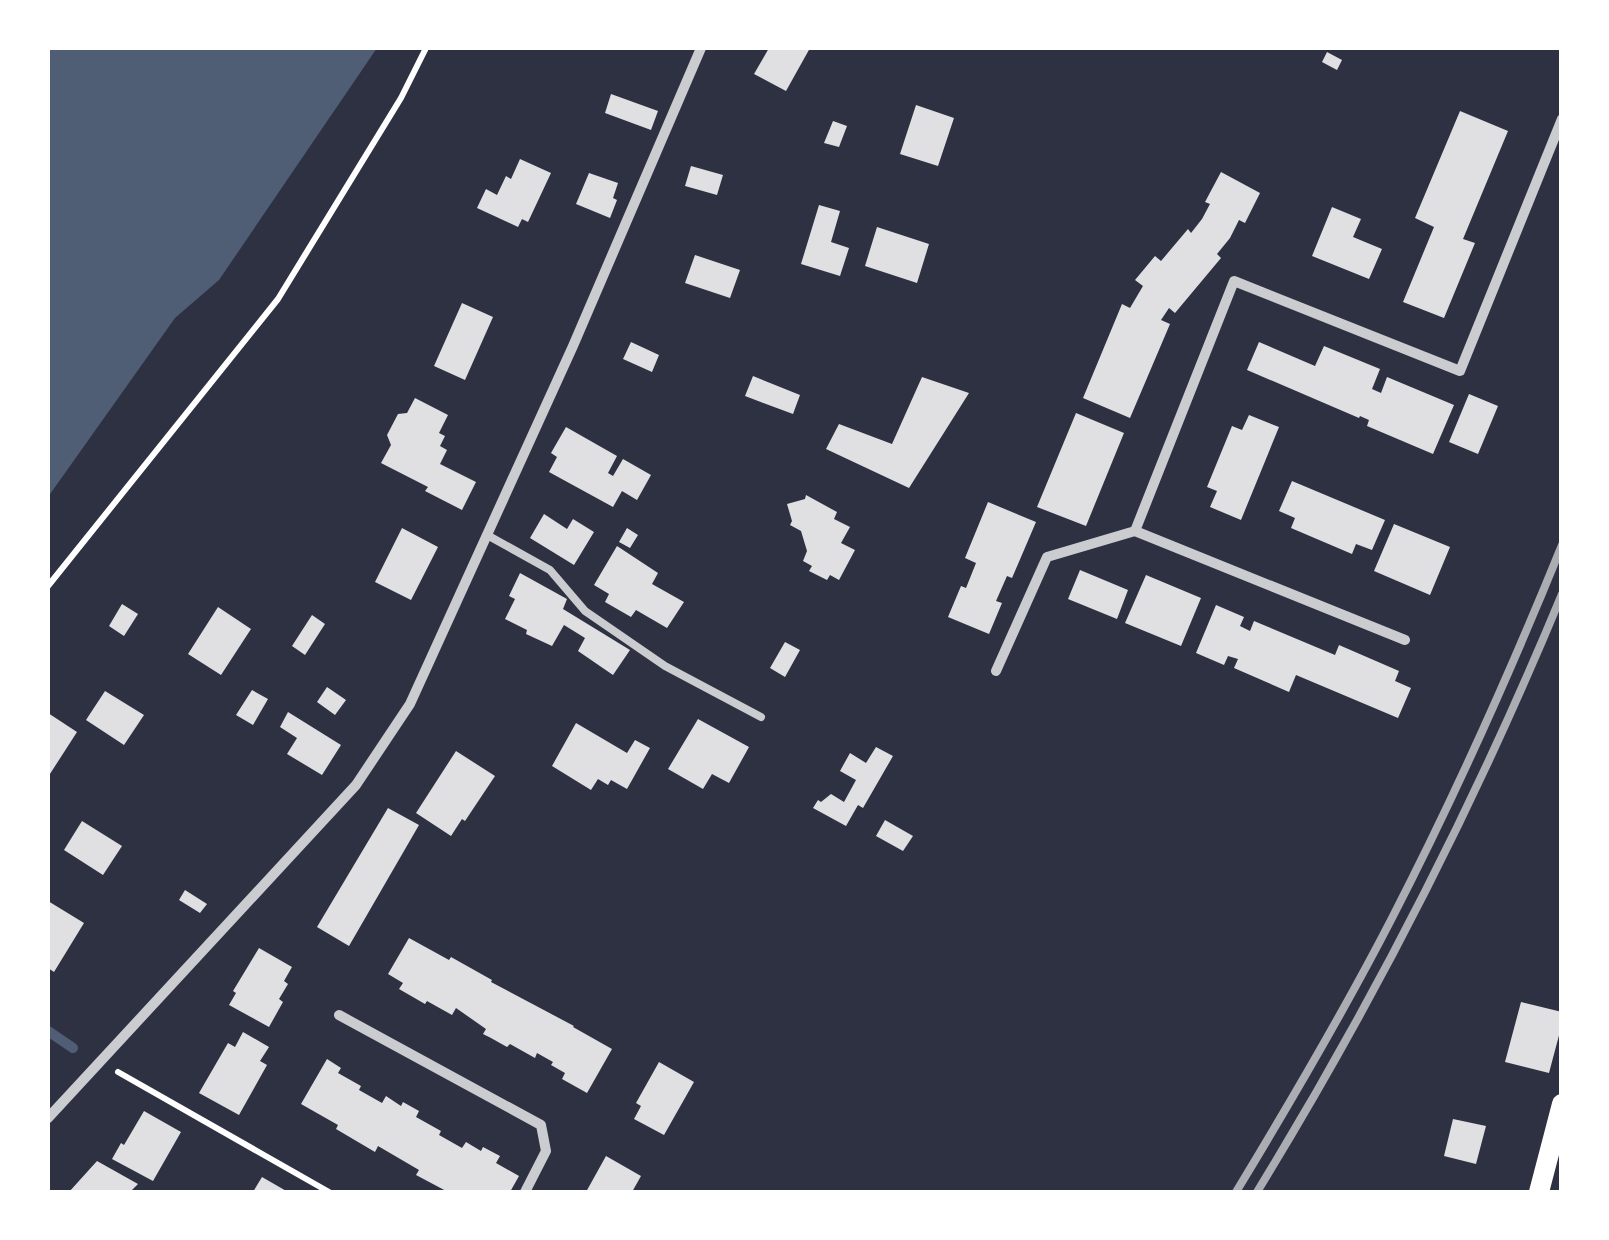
<svg xmlns="http://www.w3.org/2000/svg" width="1609" height="1240" font-family="'Open Sans',sans-serif">
	<rect width="100%" height="100%" fill="#2d3142"/>
	<path fill="#4f5d75" d="M48,48H377L219,280L175,318L48,497Z"/>
	<g fill="none" stroke-linecap="round" stroke-linejoin="round">
		<path stroke="#4f5d75" stroke-width="10" d="M48,1031L73,1048"/>
	</g>
	<path fill="#e0e0e3" d="M769,48H810L786,91L754,74Z
		M1327,52L1342,60L1337,70L1322,62Z
		M611,94L658,111L651,130L605,113Z
		M916,105L954,118L938,166L900,154Z
		M1460,111L1508,131L1463,239L1475,243L1444,318L1403,302L1434,227L1415,218Z
		M833,121L847,126L839,147L824,143Z
		M520,159L551,173L528,222L522,219L518,227L477,208L486,189L497,195L506,176L511,179Z
		M691,166L723,175L717,195L685,186Z
		M1221,172L1260,193L1245,223L1239,220L1230,238L1217,254L1221,258L1175,313L1169,308L1161,320L1170,324L1130,418L1083,398L1122,304L1130,308L1143,286L1135,280L1155,256L1161,261L1188,229L1191,233L1202,219L1210,204L1205,202Z
		M589,173L618,183L613,198L617,200L610,218L576,204Z
		M819,205L840,211L831,242L849,248L840,276L801,264Z
		M1332,207L1361,219L1353,237L1382,249L1369,279L1312,256Z
		M877,227L929,244L917,283L865,266Z
		M695,255L740,270L730,298L685,283Z
		M462,303L493,317L465,380L434,366Z
		M631,342L659,355L652,372L623,359Z
		M1259,342L1315,366L1324,346L1380,369L1372,389L1381,393L1387,377L1454,405L1433,454L1367,426L1369,420L1360,416L1359,418L1247,370Z
		M753,376L800,395L793,414L745,396Z
		M922,377L969,393L909,488L826,449L839,424L892,444Z
		M1469,394L1498,406L1478,454L1449,442Z
		M415,398L448,415L439,433L445,436L440,446L447,450L440,464L476,482L462,510L425,491L428,487L381,463L391,445L387,435L398,414L407,413Z
		M1076,413L1124,433L1086,526L1037,507Z
		M1249,415L1279,427L1241,520L1210,507L1217,491L1207,487L1232,426L1242,430Z
		M566,427L617,456L608,473L613,476L623,459L651,475L637,500L622,491L613,507L549,472L557,457L551,453Z
		M1292,481L1385,520L1372,550L1356,544L1352,554L1291,528L1295,518L1279,511Z
		M806,495L837,512L834,519L850,527L841,543L855,550L839,580L830,575L827,580L809,571L812,566L803,561L807,551L801,531L790,525L792,521L787,504L805,499Z
		M988,502L1036,522L1012,578L1007,576L996,601L1002,603L989,634L948,617L961,586L966,588L976,563L965,558Z
		M544,514L567,529L573,519L594,532L574,565L530,538Z
		M1394,524L1450,547L1430,595L1374,571Z
		M402,528L438,547L411,600L375,582Z
		M627,528L638,535L630,548L619,542Z
		M617,546L658,573L652,584L684,602L667,628L636,610L631,617L605,602L609,594L594,585Z
		M1080,570L1128,590L1117,619L1068,599Z
		M520,573L567,599L563,609L630,650L613,675L578,651L585,638L564,625L552,646L526,634L527,630L505,619L515,599L509,596Z
		M1146,575L1201,598L1181,646L1125,623Z
		M122,604L138,614L124,636L109,626Z
		M1216,605L1244,617L1240,626L1250,631L1254,621L1335,655L1339,645L1399,671L1395,681L1411,688L1398,718L1296,675L1289,692L1234,668L1238,659L1228,656L1224,665L1196,653Z
		M218,607L251,629L221,675L188,654Z
		M312,615L325,624L305,655L292,646Z
		M785,642L800,650L785,677L770,668Z
		M327,687L346,700L335,715L317,702Z
		M252,690L268,699L253,725L236,715Z
		M105,691L144,715L124,745L86,720Z
		M288,712L341,745L322,775L287,754L297,738L280,727Z
		M48,713L77,732L48,777Z
		M698,719L749,747L729,783L712,774L703,789L668,769Z
		M576,723L627,753L635,740L650,748L627,789L611,780L608,785L598,779L591,790L552,766Z
		M876,747L893,756L863,808L858,805L846,826L813,808L818,800L821,802L831,794L844,802L856,780L840,771L850,753L866,763Z
		M456,751L495,776L465,821L462,819L451,836L416,813Z
		M388,808L419,825L349,946L317,927Z
		M885,820L913,836L903,851L876,836Z
		M82,821L122,846L103,875L64,850Z
		M185,890L207,904L200,913L179,900Z
		M48,901L84,923L54,972L48,968Z
		M409,938L449,960L451,957L492,980L491,982L574,1026L573,1027L612,1049L587,1093L562,1079L565,1073L551,1065L553,1062L537,1053L535,1058L510,1044L507,1047L491,1038L483,1034L486,1029L456,1008L452,1015L427,1001L425,1004L399,989L403,983L388,974Z
		M259,948L292,967L284,981L288,984L279,999L283,1002L269,1027L229,1005L236,993L233,991Z
		M1521,1002L1562,1012V1024L1549,1073L1505,1062Z
		M243,1032L269,1047L260,1061L267,1065L239,1115L199,1093L228,1043L235,1047Z
		M327,1059L341,1068L338,1073L361,1086L359,1090L382,1103L386,1096L401,1106L403,1102L419,1111L416,1117L441,1131L439,1135L462,1148L466,1142L481,1151L483,1147L500,1156L496,1163L519,1176L510,1192H448L416,1175L419,1170L378,1146L375,1152L336,1129L338,1125L301,1104Z
		M659,1062L694,1082L664,1135L634,1119L641,1106L636,1103Z
		M144,1111L181,1132L153,1181L112,1159L121,1143L124,1145Z
		M1453,1119L1486,1126L1476,1164L1444,1156Z
		M606,1156L641,1176L632,1192H586Z
		M97,1161L138,1184L130,1192H69Z
		M262,1177L288,1192H253Z"/>
	<g fill="none" stroke-linecap="round" stroke-linejoin="round">
		<path stroke="#fff" stroke-width="6" d="M48,586L278,299L401,98L426,48
			M118,1072L329,1192"/>
		<path stroke="#caccd0" stroke-width="8" d="M487,535L550,570L585,611L665,666L761,717"/>
		<path stroke="#caccd0" stroke-width="10" d="M1405,640L1135,531L1234,281L1460,371L1562,119
			M996,671L1047,557L1135,531
			M339,1015L541,1125L546,1151L525,1192
			M48,1118L356,785L410,704L573,346L701,48"/>
		<path stroke="#fff" stroke-width="20" d="M1539,1192L1562,1104"/>
		<path stroke="#abadb3" stroke-width="8" d="M1236,1192C1290,1103 1343,1013 1391,920C1454,798 1510,673 1562,545
			M1257,1192C1374,1001 1476,802 1562,594"/>
	</g>
	<rect width="1609" height="1240" fill="none" stroke="#ffffff" stroke-width="100"/>
</svg>
